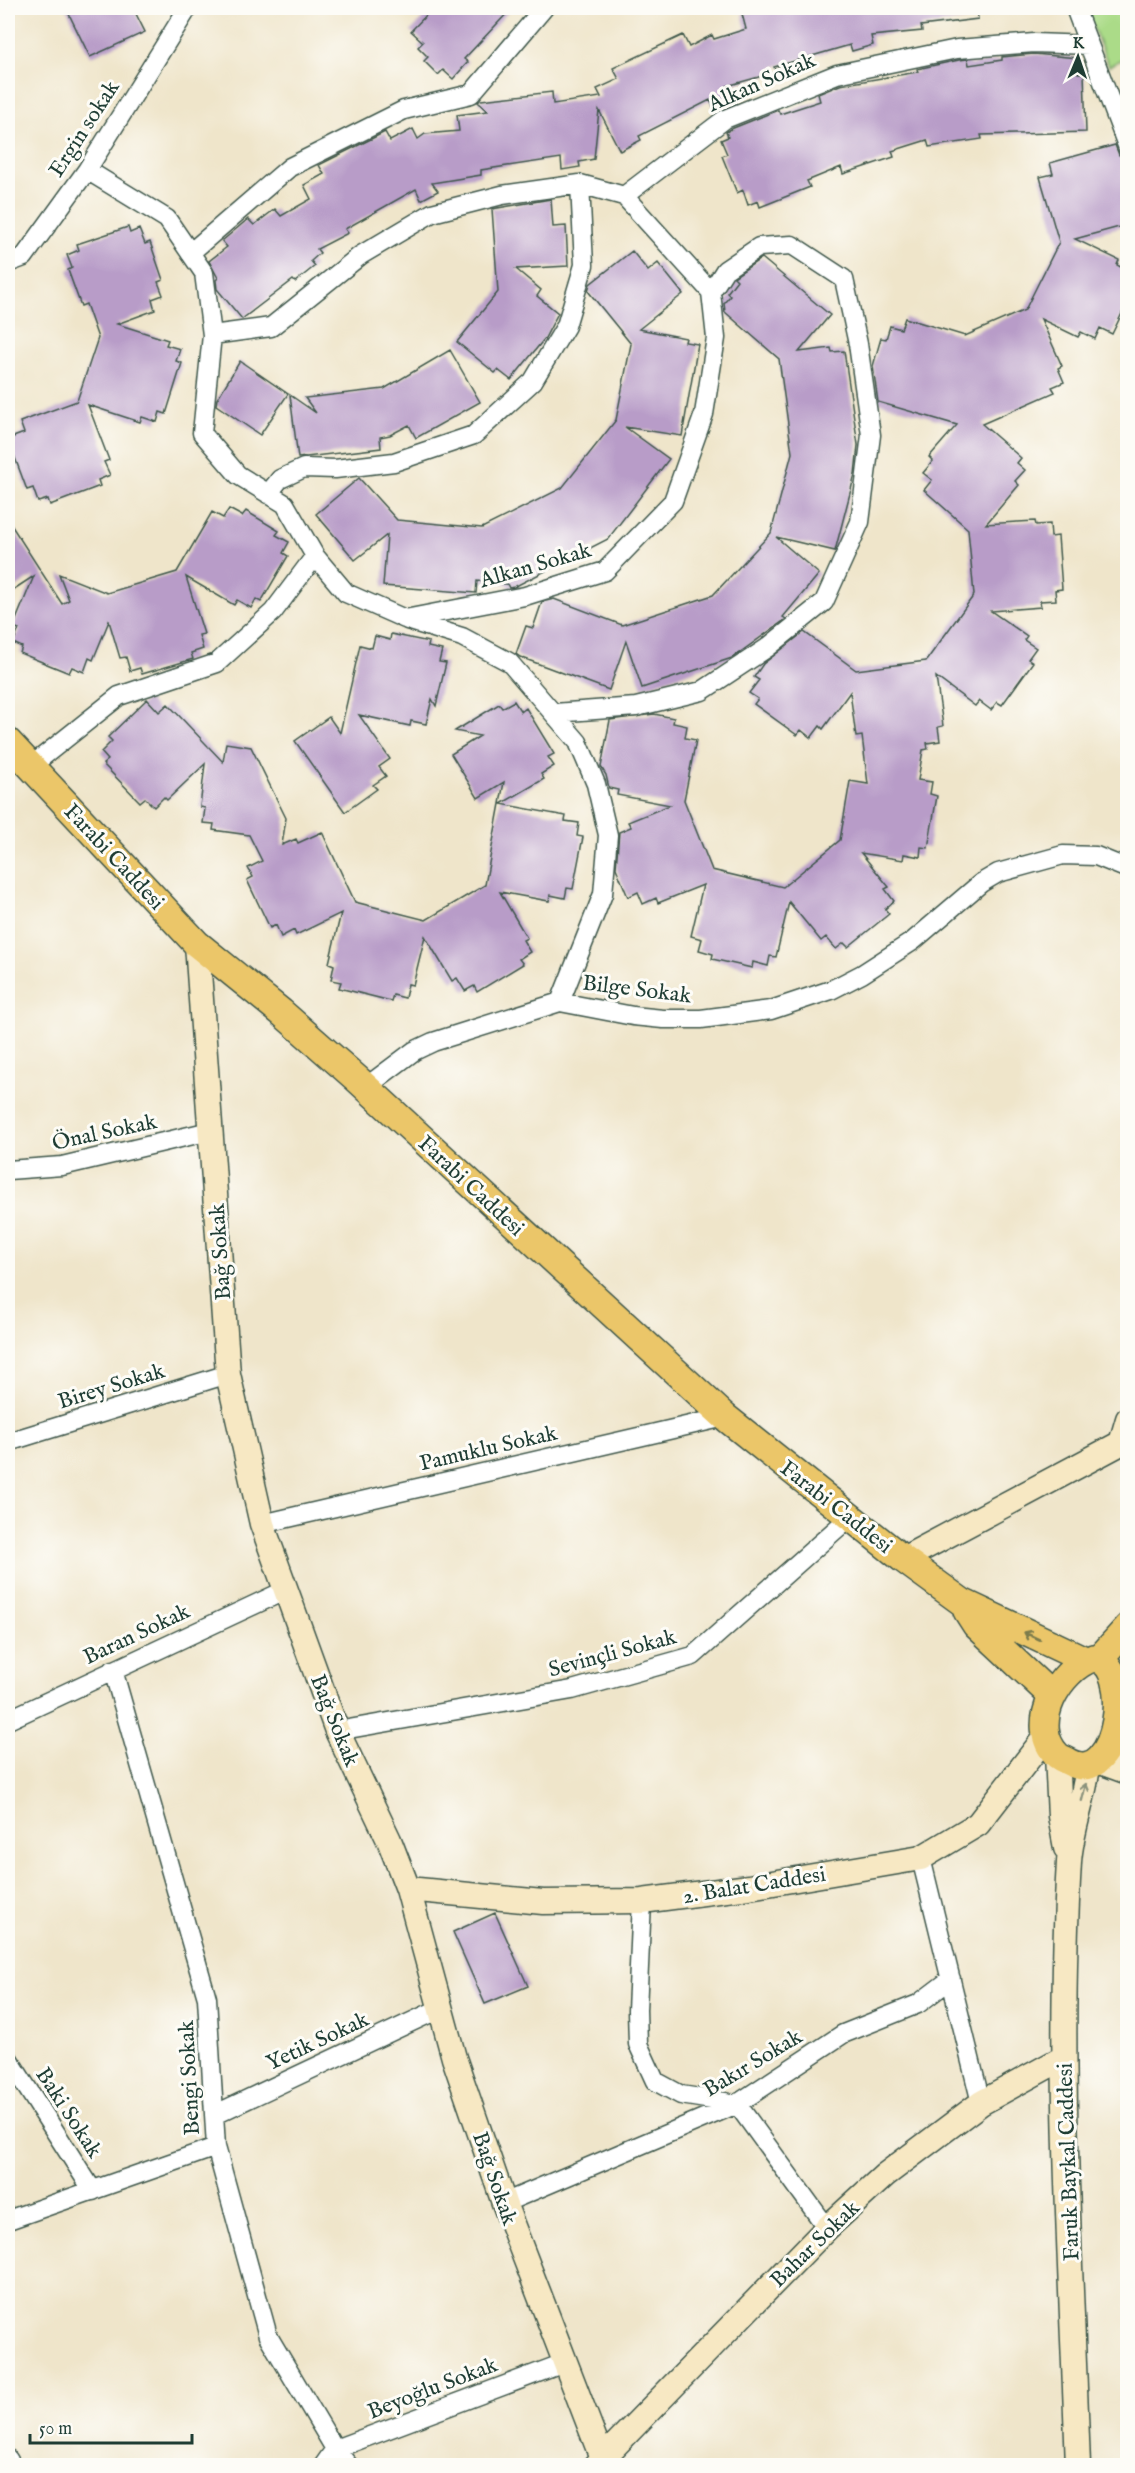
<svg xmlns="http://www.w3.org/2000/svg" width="1135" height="2473" font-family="'IM FELL English',serif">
	<rect width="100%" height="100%" fill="#fdfcf7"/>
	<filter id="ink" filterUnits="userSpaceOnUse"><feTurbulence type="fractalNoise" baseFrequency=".0167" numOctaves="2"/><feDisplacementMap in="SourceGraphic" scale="12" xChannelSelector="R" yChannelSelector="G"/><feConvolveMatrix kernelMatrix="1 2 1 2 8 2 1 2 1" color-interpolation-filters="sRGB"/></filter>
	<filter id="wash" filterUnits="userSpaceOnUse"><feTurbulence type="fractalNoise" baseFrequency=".008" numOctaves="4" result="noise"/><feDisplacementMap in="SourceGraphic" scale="24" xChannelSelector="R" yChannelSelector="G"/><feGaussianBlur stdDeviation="1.35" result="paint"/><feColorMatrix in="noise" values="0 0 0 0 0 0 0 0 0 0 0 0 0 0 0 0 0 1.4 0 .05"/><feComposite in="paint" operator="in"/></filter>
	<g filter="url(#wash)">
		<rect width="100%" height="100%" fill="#efe5ca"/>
		<path fill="#abdb88" stroke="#658c5e" stroke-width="1.5" d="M1085,8H1127V57L1109,66Z"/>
		<g id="blocks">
			<path fill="#b89cc8" d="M66,8H133L145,32L90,57Z
				M433,8H512L464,59L468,62L453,79L443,70L438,75L424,61L428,57L418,47L423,42L411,31Z
				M765,8H977L978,19L921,26L922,31L871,36L873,45L852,51L850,45L774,67L776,72L727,86L736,103L716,112L710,100L639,136L641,140L620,151L599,110L594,159L579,162L580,167L562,170L561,158L481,170V175L432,183L438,191L421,200L416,189L345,229L348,233L317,249L320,253L311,261L315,266L295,282L293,280L242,319L217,289L216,280L218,278L209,261L227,247L222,241L248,219L254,225L275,209L281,216L311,199L304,185L324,174L319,165L385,132L390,141L413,129L418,139L425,134L459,131L457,115L488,111L478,102L481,100L552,92L553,104L601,97L597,89L619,79L613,68L683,35L689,47L712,35L714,39L746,29L742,14Z
				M1034,54L1078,58V73H1084L1086,132L981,135L982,139L929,147L927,140L892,151L894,157L843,174L841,167L807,181L810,187L760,207L758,201L748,205L743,190L737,193L722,156L727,154L721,140L728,137L726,132L731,129L778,110L780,114L820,101L818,94L840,85L918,72L917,69L959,60L968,59L969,65L1002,60V57Z
				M1115,145L1119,155L1128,159V219L1121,221L1123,226L1075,239L1119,260L1117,265L1128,271V301L1112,334L1100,328L1095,339L1081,332L1078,337L1041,319L1062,366L1058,368L1064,382L1052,387L1055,392L982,424L1021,458L1017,463L1025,470L1015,481L1019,485L986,524L1035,521L1036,525L1050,524L1051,537L1058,536L1062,589L1055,590L1056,600L1040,601L1041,607L991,611L1027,636L1024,640L1036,648L1028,659L1033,662L1002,705L997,702L991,710L979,701L975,706L936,677L943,726L938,727L940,741L927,743L928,749L923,750L918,780L932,782L930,794L937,796L928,848L921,847L920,857L904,854L903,860L861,853L889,887L885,889L894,901L885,909L889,914L848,947L844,943L836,949L826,937L821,941L789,902L776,957L770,956L768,966L753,962L752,968L712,959L713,954L699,950L702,939L691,936L703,885L658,903L656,898L643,904L638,892L628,897L616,868L619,832L631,827L628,822L670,805L617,795L618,790L609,788L606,775L601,767L610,720L654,714L674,718L673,723L687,726L685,738L696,740L684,800L712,870L783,887L840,840L850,781L868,784L862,736L856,737L850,692L823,729L820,726L811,738L801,730L797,735L754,704L758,699L749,693L759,680L754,677L763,664L804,632L856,670L926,661L974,595L968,529L924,490L932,480L923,473L933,461L929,457L957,425L878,402L873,366L881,338L886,339L890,326L901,329L905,318L965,336L1025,310L1059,242L1040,177L1053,174L1050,163Z
				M551,199L553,227L566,226L568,266L516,269L541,290L537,296L558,313L545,338L511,380L498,370L495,373L457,342L498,292L492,209Z
				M128,227L130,233L139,229L145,244L150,242L163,280L158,282L163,295L152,299L155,310L117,324L168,340L166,345L180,349L176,361L182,363L166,414L160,412L157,422L142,417L140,422L88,405L109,460L104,462L110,475L98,480L100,486L50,505L48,499L38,502L33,488L27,490L8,439L24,433L20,422L77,401L98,338L86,304L81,306L68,270L72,268L67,255L79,250L77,244Z
				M632,251L648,271L658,263L683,294L639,329L686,338L685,342L698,344L682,436L625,427L669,459L608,539L514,587L509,588L507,584L477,581L476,593L383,586L387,535L355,560L316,514L359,478L397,520L482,528L562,488L616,420L631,344L588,291L590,284Z
				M762,258L830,315L799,352L831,348L832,352L844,351L858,445L855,474L835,551L776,537L819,574L783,617L786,619L732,658L642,688L626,641L609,690L520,657L516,654L526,626L533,628L542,602L554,599L622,625L713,595L771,533L792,453L779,359L725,312L724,303L730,296L727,293L737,280L734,277Z
				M450,350L480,402L416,438L409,425L390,435L380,437L381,448L298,458L290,395L316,413L305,398L384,389Z
				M240,361L288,394L260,435L216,405L217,399Z
				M229,509L242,516L246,511L279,531L276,535L289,542L283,553L288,556L261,602L256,599L251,608L237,600L234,605L186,577L204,634L199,635L203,649L191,653L193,659L142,674L140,668L130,671L126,657L120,658L109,621L93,660L89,658L84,672L72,667L69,673L20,653L22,647L13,643L19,629L13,627L34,576L8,593V520L62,604L69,600L59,574L107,593L177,572L212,512L223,518Z
				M391,634L429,642L428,647L442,650L439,662L446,663L436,706L432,699L426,724L411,721L410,726L359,715L390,759L379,767L386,776L373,785L377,789L345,812L295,741L329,717L340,733L360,645L372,648L375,636L390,640Z
				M147,699L159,712L168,704L223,762L226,743L251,747L286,818L282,845L296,839L298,843L322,832L355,902L426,920L485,885L504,782L478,798L451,754L480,736L455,731L499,704L502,708L514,701L521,712L526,708L554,754L548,757L554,766L541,774L544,779L501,804L566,816L565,821L579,823L577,836L583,837L573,889L567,888L565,898L550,895L549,901L500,892L527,938L523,940L530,952L519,959L523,964L477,992L474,986L465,991L457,978L452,981L425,936L413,985L408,984L405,998L393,995L391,1001L339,988L341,982L331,980L334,965L329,963L341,913L296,935L294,930L281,937L276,925L270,928L247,880L253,877L248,868L262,861L249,835L213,830L214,824L203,823L205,808L200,807L205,764L167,800L164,797L154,807L145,798L140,802L103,764L108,760L101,752L112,741L108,737Z
				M495,1913L528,1986L485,2004L453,1932Z"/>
		</g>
	</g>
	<g filter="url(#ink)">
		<use href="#blocks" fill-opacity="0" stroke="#3e564a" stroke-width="1.5"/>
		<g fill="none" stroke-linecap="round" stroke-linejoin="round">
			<defs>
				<path id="street" d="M1075,8L1128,148
					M87,170L167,219L204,273L212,335L202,433L238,475L285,504L315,556
					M190,253L290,167L404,110L471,94L544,8
					M8,263L24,257L87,170L188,8
					M212,335L271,327L361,255L432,213L502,195L580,184L624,196
					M268,494L280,479L304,468L335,469L394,462L474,435L533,381L566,326L584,265L580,184
					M407,620L462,637L509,662L578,742L596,784L608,835L603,894L560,1002
					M554,713L636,707L702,691L767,648L824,602L860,522L871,435L858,344L844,279L792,245L759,247L725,270L711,292
					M31,766L119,696L217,663L273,612L315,556L346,593L405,619L525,596L605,571L673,501L704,414L716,338L711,292L624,196L725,119L837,74L957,49L1034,43L1089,45
					M366,1087L414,1051L433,1042L560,1002L633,1016L663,1019H701L771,1010L831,990L862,974L913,941L981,883L998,873L1063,855L1096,856L1128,869
					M8,1170L62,1166L210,1131
					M8,1442L228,1374
					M262,1524L725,1417
					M113,1670L207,1998L216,2147L268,2336L335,2449L349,2466
					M8,1720L286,1590
					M337,1731L572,1690L693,1656L850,1517
					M921,1858L981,2103
					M642,1901L637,2010L638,2044L655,2081L681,2095L737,2104L827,2228
					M8,2058L93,2191
					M214,2115L441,2008
					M504,2203L737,2104L843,2034L918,2004L951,1979
					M8,2220L216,2147
					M8,2459L12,2466
					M323,2466L335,2449L564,2363"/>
				<path id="secondary" d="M197,944L228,1374L262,1524L337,1731L389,1840L408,1889L454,2058L504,2203L602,2458L608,2466
					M903,1559L1121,1443L1128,1419
					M1057,1755L1060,1816L1066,1848
					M1098,1761L1128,1772
					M408,1889L543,1902L642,1901L749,1887L921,1858L978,1824L1046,1736
					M595,2466L827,2228L885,2175L981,2103L1063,2058
					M1078,2466C1071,2265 1057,2063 1069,1862C1071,1829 1085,1798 1088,1765"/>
				<path id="primary" d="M8,742L197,944L281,1012L356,1078L725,1417L903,1559L962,1602L1085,1660
					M967,1611L976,1625L1052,1696
					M1093,1658C1135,1660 1120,1790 1069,1762C1066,1760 1060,1758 1057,1755C1027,1725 1059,1669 1093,1658Z
					M1100,1658L1128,1627"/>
			</defs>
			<use href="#street" stroke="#3e564a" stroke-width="21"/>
			<use href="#secondary" stroke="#3e564a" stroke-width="27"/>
			<use href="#primary" stroke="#3e564a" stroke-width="30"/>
			<use href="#street" stroke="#fff" stroke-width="18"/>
			<use href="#secondary" stroke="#f7e8c3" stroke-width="24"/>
			<use href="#primary" stroke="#ebc669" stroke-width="27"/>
		</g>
		<defs><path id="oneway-shaft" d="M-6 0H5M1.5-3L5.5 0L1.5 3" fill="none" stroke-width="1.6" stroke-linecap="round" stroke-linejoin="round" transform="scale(1.5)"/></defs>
		<use stroke="#7b7b4c" href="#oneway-shaft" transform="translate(1032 1636) rotate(-155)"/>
		<use stroke="#8b927c" href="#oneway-shaft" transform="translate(1084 1792) rotate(-76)"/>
	</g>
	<g text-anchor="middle" stroke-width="6" stroke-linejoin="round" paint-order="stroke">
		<g font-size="22" fill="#1f3d34" stroke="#fdfcf7">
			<text transform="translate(761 81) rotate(-24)" y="8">Alkan Sokak</text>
			<text transform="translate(83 128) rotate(-57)" y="8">Ergin sokak</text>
			<text transform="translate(535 564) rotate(-16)" y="8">Alkan Sokak</text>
			<text transform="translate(115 856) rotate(47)" y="8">Farabi Caddesi</text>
			<text transform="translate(637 988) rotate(7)" y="8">Bilge Sokak</text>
			<text transform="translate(104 1131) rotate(-12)" y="8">Önal Sokak</text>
			<text transform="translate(472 1185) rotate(43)" y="8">Farabi Caddesi</text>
			<text transform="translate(219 1252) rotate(-94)" y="8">Bağ Sokak</text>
			<text transform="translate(111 1385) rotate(-17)" y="8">Birey Sokak</text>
			<text transform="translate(488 1447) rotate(-13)" y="8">Pamuklu Sokak</text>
			<text transform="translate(837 1506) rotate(38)" y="8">Farabi Caddesi</text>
			<text transform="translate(136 1633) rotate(-25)" y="8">Baran Sokak</text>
			<text transform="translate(612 1652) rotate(-15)" y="8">Sevinçli Sokak</text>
			<text transform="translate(336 1720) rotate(68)" y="8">Bağ Sokak</text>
			<text transform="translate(754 1884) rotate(-9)" y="8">2. Balat Caddesi</text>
			<text transform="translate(317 2040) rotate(-25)" y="8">Yetik Sokak</text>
			<text transform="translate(752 2062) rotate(-31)" y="8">Bakır Sokak</text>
			<text transform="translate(188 2078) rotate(-93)" y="8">Bengi Sokak</text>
			<text transform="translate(70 2112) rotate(57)" y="8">Baki Sokak</text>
			<text transform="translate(1067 2162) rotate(-92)" y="8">Faruk Baykal Caddesi</text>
			<text transform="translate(496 2178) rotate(71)" y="8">Bağ Sokak</text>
			<text transform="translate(814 2243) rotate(-44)" y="8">Bahar Sokak</text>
			<text transform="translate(432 2387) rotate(-21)" y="8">Beyoğlu Sokak</text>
		</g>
	</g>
	<rect width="1135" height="2473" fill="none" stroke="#fdfcf7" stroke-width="30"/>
	<g transform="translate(1078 57) rotate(2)" stroke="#fdfcf7" stroke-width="4.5" paint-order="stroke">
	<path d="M0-4.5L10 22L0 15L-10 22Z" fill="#1f3d34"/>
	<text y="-9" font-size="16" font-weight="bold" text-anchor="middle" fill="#1f3d34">K</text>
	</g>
	<path d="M30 2434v9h162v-9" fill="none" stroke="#1f3d34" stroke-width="3"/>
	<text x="39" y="2434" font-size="18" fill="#1f3d34" stroke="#fdfcf7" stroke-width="4.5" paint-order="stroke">50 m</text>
</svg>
